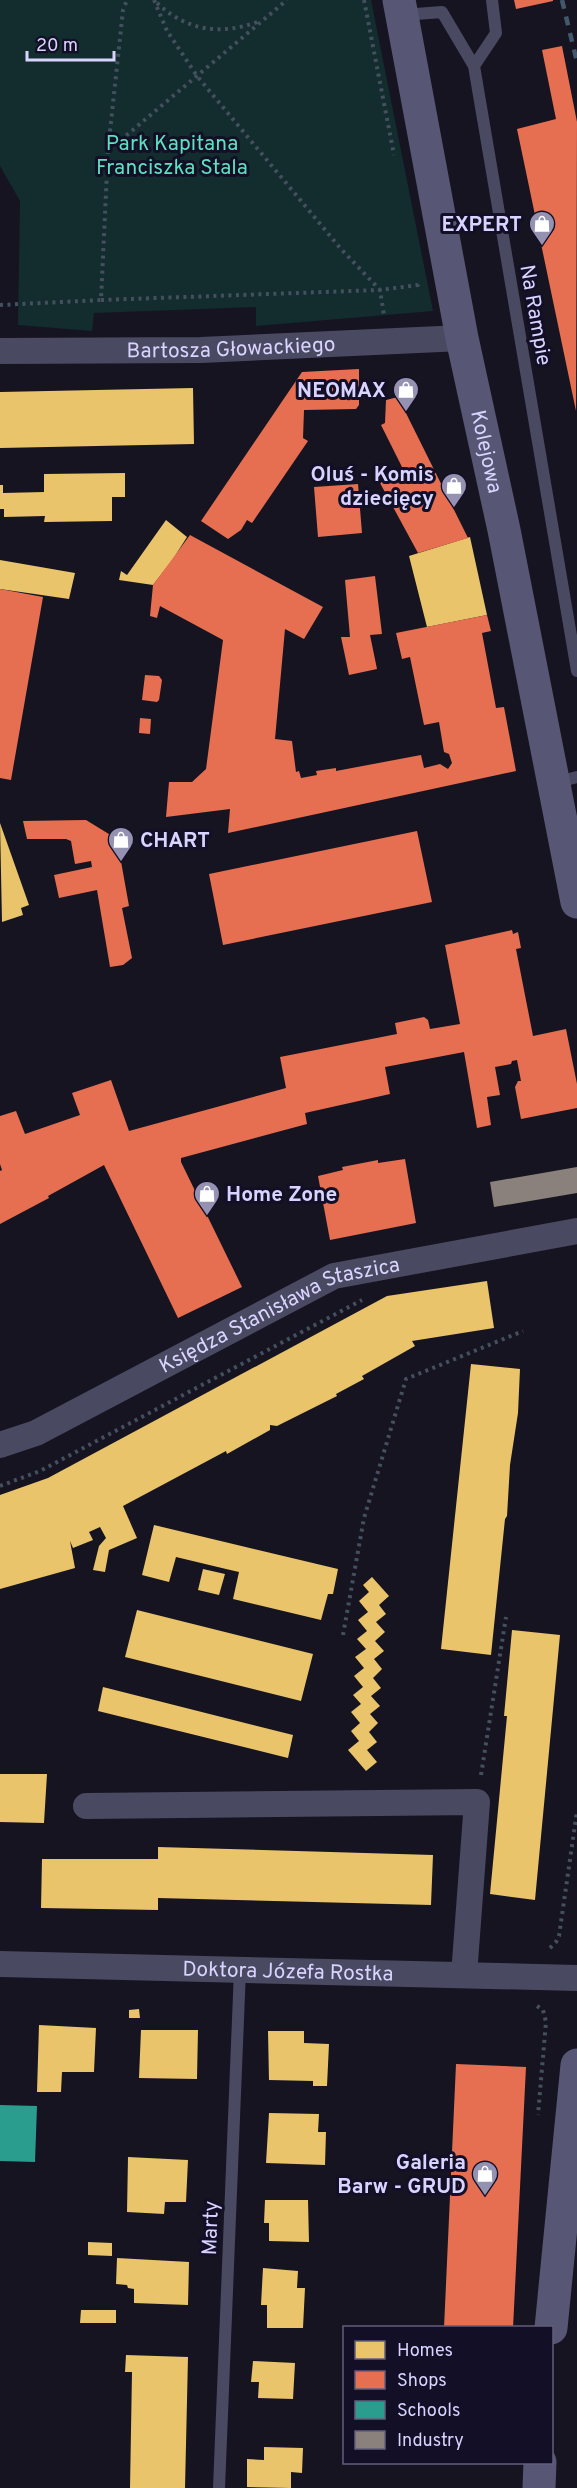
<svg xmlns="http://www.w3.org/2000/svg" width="577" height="2488" font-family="Overpass,sans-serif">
	<rect width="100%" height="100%" fill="#161421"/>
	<path fill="#132c2d" d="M0,0H371L433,311L256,326V307L94,313L92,331L18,325L20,201L0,166Z"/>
	<path fill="#e9c46a" d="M193,388L194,444L0,448V392Z
		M125,473V497H112V521L44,522L45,516L4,517V509H0V485H3V493L44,492V474Z
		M166,520L187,537L173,559L153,585L119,580L121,571L127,575Z
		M470,537L487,615L427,627L409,556Z
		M0,560L75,573L69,599L0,589Z
		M0,823L29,905L21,908L23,915L2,922Z
		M487,1281L494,1328L412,1341L415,1346L362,1376L364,1379L336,1394L337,1396L277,1426L270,1425V1430L227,1454L226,1451L123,1506L137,1538L109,1550L105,1572L93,1570L99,1546L106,1538L100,1527L89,1532L93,1540L73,1548L70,1541L75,1568L0,1589V1495L48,1478L387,1296Z
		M471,1364L520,1369L518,1413L510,1465L507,1516L505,1519L491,1655L441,1649Z
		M154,1525L338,1569L333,1594H328L321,1620L233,1599L239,1572L226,1569L176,1557L169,1582L142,1575Z
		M203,1569L225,1574L219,1595L198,1590Z
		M372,1577L389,1596L379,1605L386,1614L376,1622L385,1632L375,1641L384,1651L374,1659L382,1669L373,1678L381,1688L371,1696L380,1706L370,1714L378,1723L369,1732L377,1742L367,1750L377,1762L366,1771L348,1750L359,1741L351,1731L360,1723L351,1712L361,1704L353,1695L363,1687L354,1676L364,1668L355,1657L366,1649L357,1639L367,1631L358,1620L368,1612L359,1601L369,1592L363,1585Z
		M137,1610L313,1654L301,1701L125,1657Z
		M512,1630L560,1635L535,1900L490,1894L507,1716H504Z
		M103,1687L293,1735L288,1758L98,1711Z
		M0,1774H47L44,1823L0,1822Z
		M158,1847L433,1855L431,1905L158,1898V1910L41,1908L42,1859H158Z
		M139,2009L140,2018H129V2010Z
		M39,2025L96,2028L94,2072H62L61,2092H37Z
		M141,2030H198L197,2079L139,2078Z
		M268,2031H304V2043L329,2044L327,2086H313V2081L269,2080Z
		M269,2113L319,2114L318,2132H326L325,2165L266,2163Z
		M128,2157L188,2160L186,2202H165L164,2214L127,2212Z
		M265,2200H308L309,2242L269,2241V2223H264Z
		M88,2242L112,2243V2256L88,2255Z
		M117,2258L189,2262L188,2305L134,2303V2289L128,2288L127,2285L116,2284Z
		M263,2268L298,2271L297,2288H305L303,2328H267V2305H261Z
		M81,2310H116V2323H80Z
		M126,2355L188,2357L185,2488H130L132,2372H125Z
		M253,2361L295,2363L293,2399L258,2398L259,2382H251Z
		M264,2447L303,2448L302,2473L291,2472V2488L247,2487V2459L264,2460Z"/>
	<path fill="#e76f51" d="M514,0H553V1L516,9Z
		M562,46L577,122L576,411L517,129L556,119L542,50Z
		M359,369V405L356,409L304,410L303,438L308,441L252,523L247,520L241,530L228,539L201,521L302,372Z
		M398,397L468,538L418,553L380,483L404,471L381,425L385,423L386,400Z
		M358,484L362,533L318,537L314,487Z
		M190,535L323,607L304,639L285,629L275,739L292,741L296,772L299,771L301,778L317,775L316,771L336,768V771L421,755L424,768L440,764L448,769L452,763L449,754L444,752L439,722L424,725L410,657L402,659L396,633L487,615L491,631L482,633L485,649L496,708L504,707L516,771L228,833L230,809L166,817L169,782H192L206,769L223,640L160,606L157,618L150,616L153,585Z
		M375,576L382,634L370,635L377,669L349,675L341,637H350L345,580Z
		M0,589L43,597L11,780L0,778Z
		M145,675L159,676L162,680L159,700L157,702L142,700Z
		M140,718L151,719L150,734L139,733Z
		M86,820L117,839L129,906L122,908L132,958L123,965L110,967L97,890L59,898L54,875L92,867L91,861L75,864L71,841L66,839H27L23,821Z
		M417,831L432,902L223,945L209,874Z
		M512,930L513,934L518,932L521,948L516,949L533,1036L566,1029L577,1084V1108L521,1119L515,1087L518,1081H521L517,1060L512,1061L511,1064L495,1067L500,1095L487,1097L491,1125L477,1128L464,1052L385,1067L390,1094L305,1113L307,1124L181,1158V1162L242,1287L178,1318L104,1165L48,1196L49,1198L0,1224V1171L2,1170L0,1164V1116L16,1111L25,1134L80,1115L72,1093L111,1080L129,1131L286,1088L280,1057L397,1034L395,1023L424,1017L428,1020L430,1029L460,1024L445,945Z
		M405,1159L416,1223L330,1240L318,1176L343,1170L342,1167L378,1160V1163Z
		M456,2064L526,2067L513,2328H444Z"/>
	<path fill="#2a9d8f" d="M0,2105L37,2106L35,2162L0,2161Z"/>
	<path fill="#8a817c" d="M577,1167V1193L494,1207L490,1182Z"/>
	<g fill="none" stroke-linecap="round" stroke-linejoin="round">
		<path stroke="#44505f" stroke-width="4" stroke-dasharray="3 4.5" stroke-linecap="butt" d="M154,0L167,31L197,76L341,249L380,290L384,315
			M364,0L394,155
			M157,3C187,31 221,36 260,21
			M109,150L287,0
			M101,300L380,290L418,285V281
			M0,305L101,300L108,150L123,10L127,0
			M0,1486L40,1471L362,1300
			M343,1635L364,1518L406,1379L523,1331
			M481,1775L506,1617
			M550,1948L556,1942L559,1936L577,1811
			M537,2006L543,2010L546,2022L538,2115"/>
		<path stroke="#4a4962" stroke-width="12" d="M403,15L442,12L474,66L577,671
			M474,66L496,33L492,0
			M554,783L577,777
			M219,2488L240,1970"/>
		<g stroke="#4a4962" stroke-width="26">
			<path id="s1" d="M0,351L201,350L462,338"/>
			<path id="s2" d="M0,1445L36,1433L334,1276L577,1231"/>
			<path d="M86,1806L477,1802L464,1975"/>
			<path id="s3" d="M0,1964L577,1978"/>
		</g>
		<g stroke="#575674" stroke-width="33">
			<path id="s4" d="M399,0L462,338L504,530L577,902"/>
			<path d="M551,2328L577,2065"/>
			<path d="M539,2488L540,2462"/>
		</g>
		<path stroke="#43596b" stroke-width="4.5" stroke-dasharray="9 8" stroke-linecap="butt" d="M562,0L577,62"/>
	</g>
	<defs>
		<symbol id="shop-pin" viewBox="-11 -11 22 30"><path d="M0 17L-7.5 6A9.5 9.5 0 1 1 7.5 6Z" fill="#9591b1" stroke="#130f26"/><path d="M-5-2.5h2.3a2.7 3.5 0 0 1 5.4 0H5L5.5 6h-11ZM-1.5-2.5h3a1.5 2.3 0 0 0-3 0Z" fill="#fff"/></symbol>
	</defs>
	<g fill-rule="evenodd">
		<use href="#shop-pin" x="527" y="209" width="30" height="40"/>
		<use href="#shop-pin" x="391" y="375" width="30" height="40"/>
		<use href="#shop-pin" x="439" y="471" width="30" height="40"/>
		<use href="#shop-pin" x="106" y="825" width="30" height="40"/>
		<use href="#shop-pin" x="192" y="1179" width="30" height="40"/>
		<use href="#shop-pin" x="470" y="2159" width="30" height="40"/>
	</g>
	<g text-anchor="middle" stroke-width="6" stroke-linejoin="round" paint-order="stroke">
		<g font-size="21" fill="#5fe0c0" stroke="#130f26">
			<text x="172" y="150">Park Kapitana<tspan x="172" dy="24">Franciszka Stala</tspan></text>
		</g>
		<g font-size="21" font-weight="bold" fill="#d9d4ff" stroke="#130f26" text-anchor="end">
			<text x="522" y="231">EXPERT</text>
			<text x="386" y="397">NEOMAX</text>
			<text x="434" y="481">Oluś - Komis<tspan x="434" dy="24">dziecięcy</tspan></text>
			<text x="140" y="847" text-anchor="start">CHART</text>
			<text x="226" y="1201" text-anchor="start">Home Zone</text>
			<text x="466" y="2169">Galeria<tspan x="466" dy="24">Barw - GRUD</tspan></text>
		</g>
		<g font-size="21" fill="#d9d4ff" stroke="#130f26">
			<text transform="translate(536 315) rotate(80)" y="7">Na Rampie</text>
			<text dy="7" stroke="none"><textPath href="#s1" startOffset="231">Bartosza Głowackiego</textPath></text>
			<text dy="7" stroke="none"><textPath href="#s4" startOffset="460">Kolejowa</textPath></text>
			<text dy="7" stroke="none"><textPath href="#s2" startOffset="310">Księdza Stanisława Staszica</textPath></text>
			<text dy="7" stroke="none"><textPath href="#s3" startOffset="288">Doktora Józefa Rostka</textPath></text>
			<text transform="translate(210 2228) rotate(-88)" y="7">Marty</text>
		</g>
	</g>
	<rect x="343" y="2326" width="210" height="138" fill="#130f26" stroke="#625e7d" stroke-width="1.5"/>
	<rect x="355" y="2341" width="30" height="18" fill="#e9c46a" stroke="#625e7d" stroke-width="1.5"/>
	<text x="397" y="2356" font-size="18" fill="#d9d4ff">Homes</text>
	<rect x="355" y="2371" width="30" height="18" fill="#e76f51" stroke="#625e7d" stroke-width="1.5"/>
	<text x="397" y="2386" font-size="18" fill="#d9d4ff">Shops</text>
	<rect x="355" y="2401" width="30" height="18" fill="#2a9d8f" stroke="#625e7d" stroke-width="1.5"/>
	<text x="397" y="2416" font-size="18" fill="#d9d4ff">Schools</text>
	<rect x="355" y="2431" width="30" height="18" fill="#8a817c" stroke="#625e7d" stroke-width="1.5"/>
	<text x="397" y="2446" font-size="18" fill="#d9d4ff">Industry</text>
	<path d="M27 51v9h87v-9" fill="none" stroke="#d9d4ff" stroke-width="3"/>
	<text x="36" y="51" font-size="18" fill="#d9d4ff" stroke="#130f26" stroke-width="4.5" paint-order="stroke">20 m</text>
</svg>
